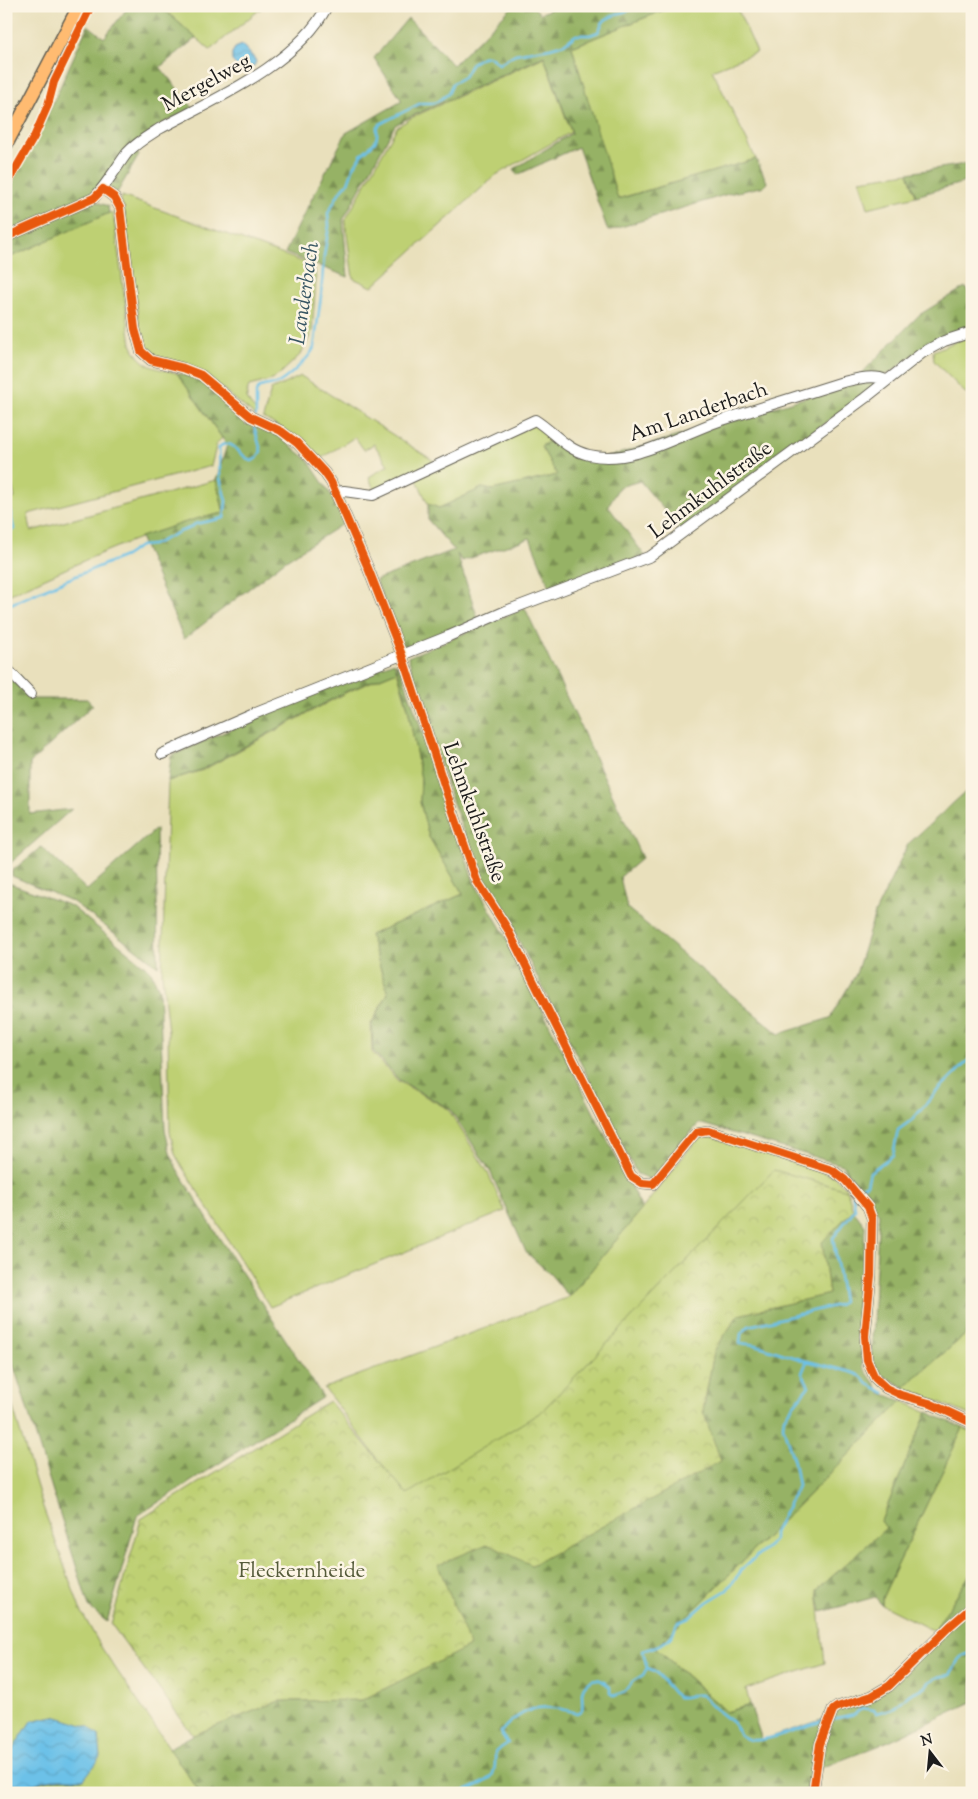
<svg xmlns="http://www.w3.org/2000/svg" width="978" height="1799" font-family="'Sorts Mill Goudy',serif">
	<defs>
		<pattern id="forest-firs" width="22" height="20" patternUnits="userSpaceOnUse" patternTransform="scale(1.25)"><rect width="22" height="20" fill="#96b265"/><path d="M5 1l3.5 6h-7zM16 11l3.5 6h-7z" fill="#7a9052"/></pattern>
		<pattern id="park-crowns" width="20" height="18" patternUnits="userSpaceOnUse" patternTransform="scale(1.25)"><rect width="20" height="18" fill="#bed073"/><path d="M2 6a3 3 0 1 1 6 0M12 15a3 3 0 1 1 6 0" fill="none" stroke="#a3b263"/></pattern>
		<pattern id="water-waves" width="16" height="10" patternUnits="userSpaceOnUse" patternTransform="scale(1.25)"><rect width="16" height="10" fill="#6cc1e8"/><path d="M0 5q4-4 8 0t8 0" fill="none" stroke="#5da5c6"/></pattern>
	</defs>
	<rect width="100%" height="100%" fill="#fcf5e5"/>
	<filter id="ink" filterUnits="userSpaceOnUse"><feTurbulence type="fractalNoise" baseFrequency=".02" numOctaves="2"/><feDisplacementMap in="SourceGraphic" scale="10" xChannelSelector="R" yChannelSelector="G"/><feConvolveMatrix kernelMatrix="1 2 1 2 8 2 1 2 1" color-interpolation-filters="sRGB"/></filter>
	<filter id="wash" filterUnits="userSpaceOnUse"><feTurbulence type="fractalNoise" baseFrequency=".0096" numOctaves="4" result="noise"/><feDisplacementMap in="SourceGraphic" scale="20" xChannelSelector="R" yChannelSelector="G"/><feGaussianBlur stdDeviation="1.12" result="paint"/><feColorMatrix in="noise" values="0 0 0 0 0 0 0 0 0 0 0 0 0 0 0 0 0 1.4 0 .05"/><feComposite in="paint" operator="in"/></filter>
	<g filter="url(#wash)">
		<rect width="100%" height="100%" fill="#e9e0bc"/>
		<path fill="#bed073" stroke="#6d7648" d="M160,6H264L210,50Z
			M674,6H736L757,52L712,70L756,159L617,199L572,47Z
			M544,57L571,132L496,175L372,287L353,278L345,221L397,127L413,117Z
			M908,173L916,196L868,208L860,180Z
			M122,196L314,266L316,280L312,331L301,354L281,373L272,380L249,386C244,397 248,403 256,411L255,416L204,373L154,357L145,349L141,340L124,207L121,202Z
			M109,213H113L131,344C141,367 154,368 177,373L222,438L217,443L211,466L28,514L31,531L216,480L224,513C147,529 77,564 6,596V500L15,498L6,461V259Z
			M972,335V400L934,361L933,351Z
			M301,376L434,461L374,490L369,477L388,465L374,444L364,450L355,437L320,459L283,429L263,418L271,390Z
			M535,424L544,431L551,440L541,447L558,475L492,490L482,488L439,508L428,504L416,478Z
			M397,671L408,708L421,779L420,802L429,837L463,894L370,935L388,993L371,1024L372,1052L398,1081L448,1109L487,1171L505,1211L270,1307L181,1165L175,1154L170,1132L168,1032L162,974L168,781L203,770L347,692Z
			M709,1136L834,1176L846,1188L849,1207L452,1556L324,1388L569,1297L642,1209L698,1138Z
			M972,1329V1416L904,1387Z
			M6,1385L43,1507L80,1609L101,1647L200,1793H22C46,1777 56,1779 84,1779L13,1749L6,1755Z
			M902,1401L927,1412L881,1521L887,1528L817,1590L825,1663L746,1689L750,1705L727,1712L656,1648Z
			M963,1428L972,1432V1571L934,1631L882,1605V1598Z"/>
		<path fill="url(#forest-firs)" stroke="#596740" d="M129,6H160L196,38L160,67L193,108L158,126L92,195L6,234V192L37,138L88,25L104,38Z
			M513,6H533L540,14L557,6H674L572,47L618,199L756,159L767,182L765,186L728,194L608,231L578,147L517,175L514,169L572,133L544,56L412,116L395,125L343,220L348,277L285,253L308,206L346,133L402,101L374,58L408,18L453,65Z
			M134,149L139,155L117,193L108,187Z
			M972,163V180L916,196L908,173Z
			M94,201L108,206L109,213L6,259V241Z
			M965,287L972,298V327L943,336L927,344L890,373L883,375L861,374L919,315Z
			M177,373L200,379L228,406L278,436L307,459L331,495L344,523L286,560L184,639L140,537L195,519L224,513L216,480L227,445Z
			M874,381L875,386L682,531L640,481L619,487L608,506L645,556L551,590L530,538L462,561L457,554L478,619L410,648L401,645L376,580L454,550L428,520V504L439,508L482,488L492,490L557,475L541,446L551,440C567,451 581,456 601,459L854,383Z
			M525,608L642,858L620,877L627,908L779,1034L830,1018L856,974L875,913L908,844L972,786V1329L904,1387L881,1374L871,1359L879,1214L842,1165L699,1123L652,1180L637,1174L511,925L481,879L451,797L408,657Z
			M394,662L397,671L347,691L203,769L168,781L171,756L256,718Z
			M396,663L401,670L474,882L502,930L642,1209L569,1297L551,1275L526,1252L490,1171L450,1109L399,1080L373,1051L372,1024L388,993L370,935L463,894L429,837L420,802L421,779L408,708Z
			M6,674L31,699H87L93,705L30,763V814L72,809L6,867Z
			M156,829L158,966L73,902L12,876V871L41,847L87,890Z
			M6,882L71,906L150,970L159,989L165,1129L170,1153L177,1169L218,1236L323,1397L137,1516L107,1622L89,1607L6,1341Z
			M853,1210L865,1226L859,1331L863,1367L881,1393L902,1401L656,1648L726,1712L750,1705L762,1740L824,1719L839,1710L874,1699L941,1638L934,1631L972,1571V1702L878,1746L810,1772L809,1793H467L465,1791L463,1793H200L169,1748L193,1735L279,1701L362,1700L469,1646L438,1565L487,1543L532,1565L720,1461L703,1411L714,1351L738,1315L829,1294L822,1242Z
			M927,1412L963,1428L882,1598V1605L875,1597L821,1612L817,1590L886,1528L881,1521Z"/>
		<path fill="url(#park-crowns)" stroke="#6d7648" d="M774,1170L847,1190L853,1210L822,1242L829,1294L738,1315L714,1351L703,1411L721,1461L532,1565L487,1544L438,1565L470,1646L362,1700L279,1701L193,1735L111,1624L141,1519L329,1401L407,1494L541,1412Z"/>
		<path fill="url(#water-waves)" stroke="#446e82" d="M242,45L255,59L256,62L254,66L239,68L232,61V53L235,48Z
			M54,1716L89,1727L99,1736L101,1757L84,1779H53L36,1783L22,1793H6V1755L13,1749L31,1721Z"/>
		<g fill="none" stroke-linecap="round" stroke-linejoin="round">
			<path stroke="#6cc1e8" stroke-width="2.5" d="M256,416V392L260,387C266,385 271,385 276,384C286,380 310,357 314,348L321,296L324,256L329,226L328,213L339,193L348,183L353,169L361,155L375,142L377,136V128L380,124L421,103H434L438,101L448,94L453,83L464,77L472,63L482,57L489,56L499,64L515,54L550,48L564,44L576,35H590L598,32C600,29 601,24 604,21C609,15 630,11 639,6
				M6,493L14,529L6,531
				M6,606L66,580L125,556L140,546L153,545L179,532L190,528L195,524L224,518L226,501L220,478L219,447C233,436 239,457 252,461L257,458L261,451L254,426L255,421
				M858,1189L867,1184L870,1172L893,1155L898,1130L913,1119L937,1091L972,1057
				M806,1361L756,1345L740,1343L741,1334L749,1326L838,1305L843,1302L833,1238L855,1209L853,1195
				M893,1386L915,1394
				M647,1668L643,1651C653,1647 665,1645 672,1635C674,1632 675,1627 677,1623L689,1618L707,1602L727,1590L744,1567L774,1541V1533L798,1486L794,1462L783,1426L784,1417L809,1386L802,1373L807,1361L851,1372L861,1376L868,1384L885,1393
				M832,1719L855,1714L862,1708L874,1710L876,1713L892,1709L910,1694L925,1687L930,1681L938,1677L950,1675C960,1663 953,1657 972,1653
				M461,1793C487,1780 497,1784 495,1752L508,1743L502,1736L501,1732C508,1722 525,1710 537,1708C547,1706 568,1710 577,1713L582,1710C583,1704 582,1699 582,1693C583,1685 591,1677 600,1680C603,1681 607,1685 610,1687V1693L614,1696L624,1692L633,1681L643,1675L647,1668L655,1671L677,1697C685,1699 693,1693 701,1695C706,1697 706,1700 710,1704C721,1715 735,1720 740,1735C744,1737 747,1740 751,1740C767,1743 808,1724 827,1720"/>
		</g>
	</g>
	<g filter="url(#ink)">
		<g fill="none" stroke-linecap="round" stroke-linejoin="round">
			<defs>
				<path id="minor" d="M103,189L114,197L120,208L135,329L141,351L151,360L183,368L201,375L251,417L281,431L297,443L324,472L331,482L368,568L402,655L448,797L477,881L507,928L631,1176L642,1183L653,1184L696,1132L708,1130L832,1170L845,1180L868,1207L872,1218L871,1275L865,1336L867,1360L875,1378L886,1388L901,1395L929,1403L972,1423
					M6,237L94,198C107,184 116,168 127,153C136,143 148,136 159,129C213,100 299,63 327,6
					M335,492L344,491L373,495L535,420C554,432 566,450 589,455C634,465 678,435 719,421C760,408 802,395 843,382C856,379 874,374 886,380
					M6,668L31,694
					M162,754L256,713L449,636L506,611L651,556L865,398L922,353L944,341L972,332
					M813,1793L820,1744L833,1710L837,1707L872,1696L889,1686L950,1626L972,1607"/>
				<path id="major" d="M6,145L79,6"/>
			</defs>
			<use href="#minor" stroke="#646154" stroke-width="12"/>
			<use href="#major" stroke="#646154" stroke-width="15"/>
			<use href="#minor" stroke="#fff" stroke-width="10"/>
			<use href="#major" stroke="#ffbb71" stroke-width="12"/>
			<defs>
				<path id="cycleway" d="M6,185L34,137L48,105L54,82L91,6
					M6,237L94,198L103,189L114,197L120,208L135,329L141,351L151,360L183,368L201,375L251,417L281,431L297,443L324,472L331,482L368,568L402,655L448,797L477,881L507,928L631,1176L642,1183L653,1184L696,1132L708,1130L832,1170L845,1180L868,1207L872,1218L871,1275L865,1336L867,1360L875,1378L886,1388L901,1395L929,1403L972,1423
					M813,1793L820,1744L833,1710L837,1707L872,1696L889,1686L950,1626L972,1607"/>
			</defs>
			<use href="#cycleway" stroke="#fcf5e5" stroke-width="11"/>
			<use href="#cycleway" stroke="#e8590c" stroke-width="8"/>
		</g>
	</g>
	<g text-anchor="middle" stroke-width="5" stroke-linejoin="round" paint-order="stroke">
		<g font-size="21" fill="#1c1c1c" stroke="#fcf5e5">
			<text transform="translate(206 82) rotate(-29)" y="7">Mergelweg</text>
			<text transform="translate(698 411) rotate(-19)" y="7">Am Landerbach</text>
			<text transform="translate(710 489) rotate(-37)" y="7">Lehmkuhlstraße</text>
			<text transform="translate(475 812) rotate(70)" y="7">Lehmkuhlstraße</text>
		</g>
		<g font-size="21" fill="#555b3a" stroke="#fcf5e5">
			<text x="302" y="1577">Fleckernheide</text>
		</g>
		<g font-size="22" font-style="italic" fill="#385663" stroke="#fcf5e5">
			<text transform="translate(303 293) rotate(-82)" y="8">Landerbach</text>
		</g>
	</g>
	<rect width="978" height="1799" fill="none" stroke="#fcf5e5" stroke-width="25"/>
	<g transform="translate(930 1752) rotate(344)" stroke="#fcf5e5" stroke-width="4" paint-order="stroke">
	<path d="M0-4L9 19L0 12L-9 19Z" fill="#1c1c1c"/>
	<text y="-8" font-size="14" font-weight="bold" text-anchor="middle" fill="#1c1c1c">N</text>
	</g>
</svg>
